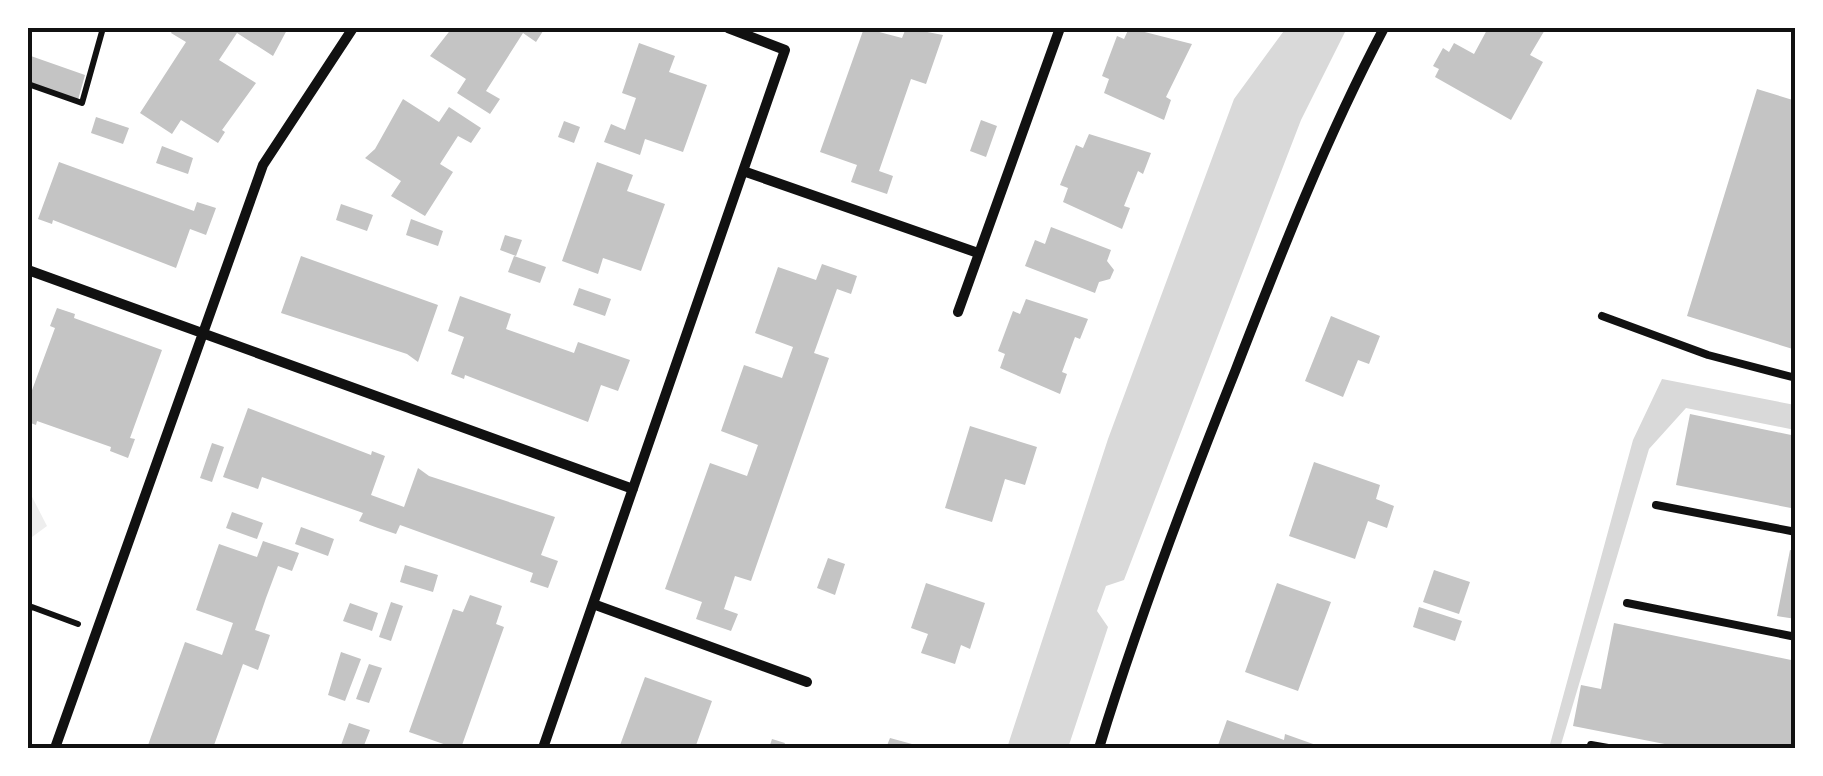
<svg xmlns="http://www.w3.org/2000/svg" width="1823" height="776" font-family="Barlow,sans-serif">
	<rect width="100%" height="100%" fill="#fff"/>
	<path fill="#eee" d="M28,489L47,526L28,540Z"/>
	<path fill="#d9d9d9" d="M1286,28H1347L1301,120L1124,580L1106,586L1097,611L1108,627L1068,748H1007L1108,439L1234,99Z
		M1662,379L1795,405V430L1686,408L1649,449L1560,748H1549L1633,440Z"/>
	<path fill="#c4c4c4" d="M174,28H288L273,56L237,33L219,60L256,83L222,130L225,132L218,143L181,120L172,134L140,113L186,42L171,33Z
		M452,28H545L536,42L523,33L486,91L500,99L490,114L457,93L466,79L430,56Z
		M864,28L902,38L906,28L943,35L926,84L911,79L879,171L893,176L887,194L851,182L857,165L820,152Z
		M1129,28L1192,44L1166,97L1171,100L1164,120L1104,93L1109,79L1102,76L1117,36L1124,39Z
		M1488,28H1546L1530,55L1543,62L1511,120L1435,77L1439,69L1433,66L1443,48L1449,52L1454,43L1474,54Z
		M639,43L675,56L669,72L707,85L683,152L645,139L640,155L604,142L611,124L625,130L636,98L622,93Z
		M28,55L85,75L78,100L28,82Z
		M1757,89L1796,101V350L1687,316Z
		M403,99L439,122L449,107L481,128L471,143L458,136L440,164L453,172L425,216L391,196L401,181L365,158L375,149Z
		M96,117L129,128L123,144L91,133Z
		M981,120L997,126L986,157L970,151Z
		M564,121L580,127L574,143L558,137Z
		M1089,134L1151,153L1143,174L1138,171L1124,206L1130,208L1122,229L1063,202L1068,188L1060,185L1076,145L1083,148Z
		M162,146L193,158L188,174L156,163Z
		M59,162L194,211L197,202L216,208L206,235L190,229L176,268L53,220L52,224L38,219Z
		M597,162L633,175L627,191L665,204L641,271L603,258L598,274L562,261Z
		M341,204L373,215L367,231L336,220Z
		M411,219L443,231L438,246L406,235Z
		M1051,227L1111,250L1107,261L1114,270L1110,279L1099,282L1095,293L1025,266L1035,240L1045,244Z
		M505,235L522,240L516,256L500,250Z
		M301,256L438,305L418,362L407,354L281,313Z
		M514,256L546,267L540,283L508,272Z
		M822,264L857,276L851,294L837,289L814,353L829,358L751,581L735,576L724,609L738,614L731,631L696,619L702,602L665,589L710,463L747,476L758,445L721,431L744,365L782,378L793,347L755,333L778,267L816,280Z
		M579,288L611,299L605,316L573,305Z
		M460,296L511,314L506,329L574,353L578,342L630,360L618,391L601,385L588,422L465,375L464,379L451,374L464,337L448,331Z
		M1026,299L1088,319L1080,339L1075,337L1062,372L1067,374L1060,394L1000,368L1005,354L998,351L1013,311L1020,314Z
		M57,308L75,314L74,318L162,350L130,438L135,439L128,458L110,451L111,447L37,421L36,425L28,422V401L55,328L50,326Z
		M1331,316L1380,336L1369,364L1358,360L1343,397L1305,381Z
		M248,408L371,455L372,451L385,456L371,495L404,507L418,468L429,476L555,517L541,555L558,561L548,588L530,582L533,573L400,525L396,534L378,528L359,521L363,513L262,477L258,489L223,477Z
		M1690,414L1796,436V509L1676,485Z
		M970,426L1037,447L1025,485L1005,479L992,522L945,508Z
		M212,443L224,447L212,482L200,478Z
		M1314,462L1380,485L1376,499L1394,506L1387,528L1368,521L1355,559L1289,536Z
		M232,512L263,523L257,539L226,528Z
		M301,527L334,539L328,556L295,544Z
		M263,541L299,553L292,571L278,566L266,598L255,630L270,635L258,670L243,664L213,748H147L185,642L222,655L233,623L196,610L219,544L257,557Z
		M1790,550L1796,551V619L1777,616Z
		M828,558L845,564L835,595L817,588Z
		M405,565L438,575L433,592L400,582Z
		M1434,570L1470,582L1459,614L1423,602Z
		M926,583L985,603L970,649L961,645L955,664L921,653L928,634L911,628Z
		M1277,583L1331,602L1298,691L1245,672Z
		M470,595L502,606L496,624L504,627L461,748H455L409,732L453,609L463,612Z
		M391,602L403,606L391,641L379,637Z
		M350,603L378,613L372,631L343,621Z
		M1419,607L1462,621L1455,641L1413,627Z
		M1614,623L1796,661V748H1685L1573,726L1581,685L1601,689Z
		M341,652L361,659L345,701L328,695Z
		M369,664L382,668L369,703L356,699Z
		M645,677L712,701L695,748H619Z
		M1227,720L1284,740L1285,734L1316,745L1217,748Z
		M349,723L370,730L363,748H340Z
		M890,738L923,747V748H886Z
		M772,739L785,743L783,748H769Z"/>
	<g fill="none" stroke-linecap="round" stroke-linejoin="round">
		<path stroke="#111" stroke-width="6" d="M28,84L82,103L103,28
			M28,609L32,607L78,624"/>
		<path stroke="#111" stroke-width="8" d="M1602,316L1708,355L1796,378
			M1656,505L1796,532
			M1627,603L1796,637
			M1591,745L1608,748"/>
		<path stroke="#111" stroke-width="10" d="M746,172L978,253
			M28,270L633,489
			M958,312L1060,28
			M593,604L807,682
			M55,748L263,165L353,28
			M543,748L785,50L728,28
			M1099,748C1138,620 1186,494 1236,369C1281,253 1326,138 1384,28"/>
	</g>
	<rect width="1823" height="776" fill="none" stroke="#ffffff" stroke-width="60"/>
	<rect x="30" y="30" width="1763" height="716" fill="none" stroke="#111" stroke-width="4"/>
</svg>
